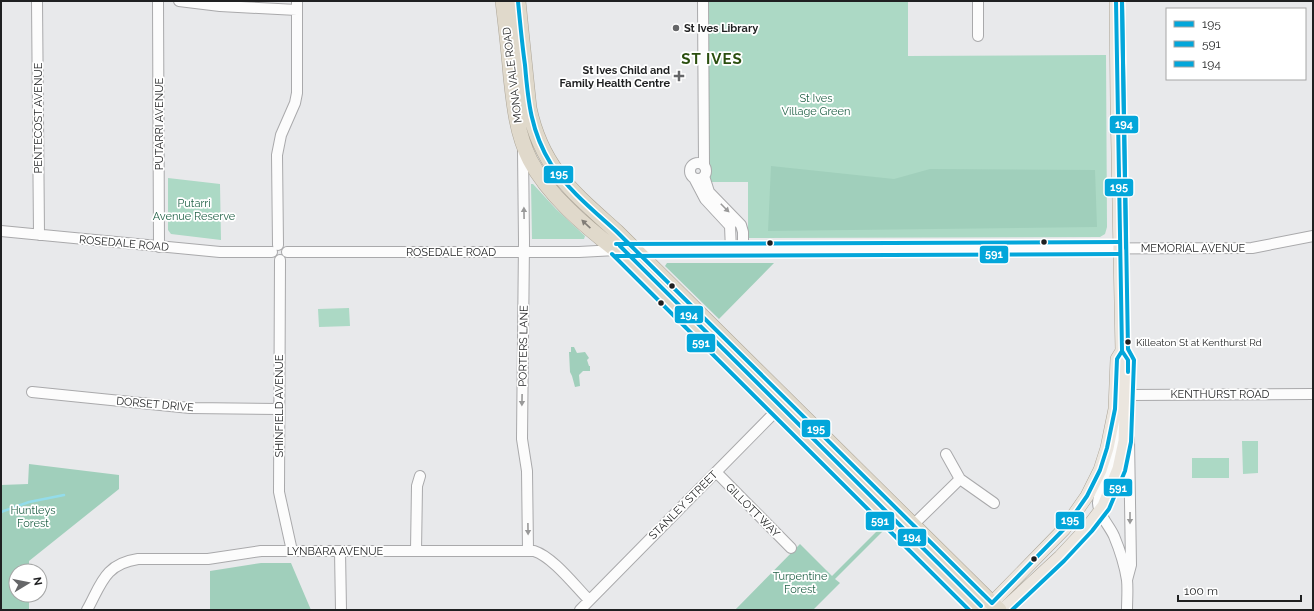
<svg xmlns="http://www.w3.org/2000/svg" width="1314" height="611" font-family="Raleway,sans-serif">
	<rect width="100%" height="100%" fill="#e8e9eb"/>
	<path fill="#acd9c5" d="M708,1H908V56L1106,55L1107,227L1105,234L1100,237L748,238V182H708Z
		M168,178L220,184L221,240L171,234L168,230Z
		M531,184H533L556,209L585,236L584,239H532Z
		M349,308L350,326L319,327L318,309Z
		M1242,441H1258V473L1243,474Z
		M1192,458H1229V478H1192Z"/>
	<path fill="#a0cfbb" d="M771,166L894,179L930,169L1095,170L1097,227L768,231Z
		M667,263H774L719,319L665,266Z
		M571,347H574L577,353L585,352L589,358L587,360L589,366H590V371H583L579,375L580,386L575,387L572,376L570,372L569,352H571Z
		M29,464L119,475V489L29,561V571H16V595H29V610H1V485L28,484Z
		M880,528L883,531L835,579L840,583L813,610H735L800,544L832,576Z
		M261,563H291L311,610H210V571Z"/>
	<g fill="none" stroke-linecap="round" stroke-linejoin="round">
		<path stroke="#93dcea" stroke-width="2.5" d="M1,512L29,502L64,495"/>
		<defs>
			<path id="minor" d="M37,1L39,235
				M158,1L159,247
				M179,1L220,6L297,10
				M703,1L704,166
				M978,1V36
				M523,151L524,242L522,439L527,471L528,550
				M690 171a8 8 0 1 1 16 0a8 8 0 1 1-16 0Z
				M704,176L709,192L741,225L743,232V249
				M694,178L705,199L730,226L731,250
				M1,231L220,252H272
				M278,245L277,155L281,135L295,103L297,93V1
				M632,250L1252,248L1313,236
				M287,252H579L616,250
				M280,260L279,492L292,551
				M32,392L190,408L279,409
				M1128,401V395L1313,394
				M1118,409C1121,433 1114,455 1106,477C1103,485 1098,495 1098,503C1099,516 1109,525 1114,536C1119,548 1125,567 1127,580C1128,589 1127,600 1127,610
				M716,472L791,548
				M960,479L994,503
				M913,525L960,479L946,454
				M340,551L341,610
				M416,551L417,486L420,476
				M1127,580L1131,565L1129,439
				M87,610C101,585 104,564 138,559H208L261,551H534C553,557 575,586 589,600
				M580,610L781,406"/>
			<path id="major" d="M985,610L1064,529L1087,496L1100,470L1107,448L1115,409L1117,359L1122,351
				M1003,610L1060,557L1088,527L1104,506L1119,469L1125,441L1128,360L1122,351L1117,103L1116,1"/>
			<path id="highway" d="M503,1C506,26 509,52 511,77C514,105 517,134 530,160C548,195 585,226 616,250L977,610
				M518,1L529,108C542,169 574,193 617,232L999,610"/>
		</defs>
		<use href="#minor" stroke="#a9a9ab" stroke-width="12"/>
		<use href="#major" stroke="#aca597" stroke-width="14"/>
		<use href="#highway" stroke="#aca597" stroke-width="16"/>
		<use href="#minor" stroke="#fcfcfc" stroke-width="10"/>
		<use href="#major" stroke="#ebe6df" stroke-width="13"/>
		<use href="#highway" stroke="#e0d9cb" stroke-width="15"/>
		<defs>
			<path id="bus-1" d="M518,1C520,22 522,44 525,65C528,101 531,132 551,164C569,191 594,211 617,232L992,603L1064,529L1087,496L1100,470L1107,448L1115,409L1117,359L1122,351
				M1116,1L1122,351L1128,360V372"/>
			<path id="bus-2" d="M612,254L969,610
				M616,256L1120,254
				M1012,610L1064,561L1092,531L1109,509L1125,471L1131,442L1134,360L1128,349L1122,1"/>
			<path id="bus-3" d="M1122,1L1126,248
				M616,244L1120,242
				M620,246L981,606"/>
		</defs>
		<use href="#bus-1" stroke="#fff" stroke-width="7"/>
		<use href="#bus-2" stroke="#fff" stroke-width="7"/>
		<use href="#bus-3" stroke="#fff" stroke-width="7"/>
		<use href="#bus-1" stroke="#03a6da" stroke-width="4"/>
		<use href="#bus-2" stroke="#03a6da" stroke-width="4"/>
		<use href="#bus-3" stroke="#03a6da" stroke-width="4"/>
	</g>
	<defs><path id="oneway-solid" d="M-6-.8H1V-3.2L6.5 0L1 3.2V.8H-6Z"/></defs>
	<g fill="#999">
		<use href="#oneway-solid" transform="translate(725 208) rotate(45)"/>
		<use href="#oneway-solid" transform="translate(524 213) rotate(-91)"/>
		<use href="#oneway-solid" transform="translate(522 400) rotate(91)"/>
		<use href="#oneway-solid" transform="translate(1130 518) rotate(90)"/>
		<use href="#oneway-solid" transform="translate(528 529) rotate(89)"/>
	</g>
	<use fill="#807c76" href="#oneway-solid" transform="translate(586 224) rotate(-137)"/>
	<g fill="#656668" stroke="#fff" stroke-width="1.5">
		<circle cx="676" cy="28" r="4"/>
		<path d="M677 70h4v4h4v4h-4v4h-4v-4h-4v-4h4z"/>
	</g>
	<g fill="#1f2021" stroke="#fff" stroke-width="1.5">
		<circle cx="1044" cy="242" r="3.5"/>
		<circle cx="770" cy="243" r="3.5"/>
		<circle cx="672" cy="286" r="3.5"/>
		<circle cx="661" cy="303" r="3.5"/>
		<circle cx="1128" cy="342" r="3.5"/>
		<circle cx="1034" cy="559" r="3.5"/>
	</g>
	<g text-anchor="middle" stroke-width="3.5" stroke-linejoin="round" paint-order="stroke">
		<g font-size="10" fill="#1f2021" stroke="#fff" text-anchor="start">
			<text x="1136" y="346">Killeaton St at Kenthurst Rd</text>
		</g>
		<g font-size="11" font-weight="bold" fill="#1f2021" stroke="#fff" text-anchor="start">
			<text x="684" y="32">St Ives Library</text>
			<text x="670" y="74" text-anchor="end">St Ives Child and<tspan x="670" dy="13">Family Health Centre</tspan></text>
		</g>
		<g font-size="11" fill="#1f2021" stroke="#fff">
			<text transform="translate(512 75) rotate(-97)" y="4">MONA VALE ROAD</text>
			<text transform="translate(38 118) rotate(-90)" y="4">PENTECOST AVENUE</text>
			<text transform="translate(159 124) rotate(-90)" y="4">PUTARRI AVENUE</text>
			<text transform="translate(124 243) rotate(5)" y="4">ROSEDALE ROAD</text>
			<text x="1193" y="252">MEMORIAL AVENUE</text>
			<text x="451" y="256">ROSEDALE ROAD</text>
			<text transform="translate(523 346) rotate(-89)" y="4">PORTERS LANE</text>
			<text x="1220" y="398">KENTHURST ROAD</text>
			<text transform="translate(155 404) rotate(5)" y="4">DORSET DRIVE</text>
			<text transform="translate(279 406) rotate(-90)" y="4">SHINFIELD AVENUE</text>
			<text transform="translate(683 505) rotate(-45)" y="4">STANLEY STREET</text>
			<text transform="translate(753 510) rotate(45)" y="4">GILLOTT WAY</text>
			<text x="335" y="555">LYNBARA AVENUE</text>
		</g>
		<g font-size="11" fill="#246349" stroke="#fff">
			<text x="816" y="102">St Ives<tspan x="816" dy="13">Village Green</tspan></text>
			<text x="194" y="207">Putarri<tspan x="194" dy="13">Avenue Reserve</tspan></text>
			<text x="33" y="514">Huntleys<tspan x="33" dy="13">Forest</tspan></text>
			<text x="800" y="580">Turpentine<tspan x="800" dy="13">Forest</tspan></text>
		</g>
		<g font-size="15" font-weight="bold" letter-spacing="1" fill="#2a4e0e" stroke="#fff">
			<text x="712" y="64">ST IVES</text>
		</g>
	</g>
	<g stroke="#fff" stroke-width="1.5">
		<rect x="1109" y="115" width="30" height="19" rx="4" fill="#03a6da"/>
		<rect x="543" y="165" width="31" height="19" rx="4" fill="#03a6da"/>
		<rect x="1104" y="178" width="30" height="19" rx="4" fill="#03a6da"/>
		<rect x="979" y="245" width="30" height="19" rx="4" fill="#03a6da"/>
		<rect x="674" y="305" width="30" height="19" rx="4" fill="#03a6da"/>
		<rect x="686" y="333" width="30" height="20" rx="4" fill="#03a6da"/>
		<rect x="801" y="419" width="30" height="19" rx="4" fill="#03a6da"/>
		<rect x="1103" y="478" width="30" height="19" rx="4" fill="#03a6da"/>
		<rect x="1055" y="511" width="30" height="19" rx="4" fill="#03a6da"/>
		<rect x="865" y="511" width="30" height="20" rx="4" fill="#03a6da"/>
		<rect x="897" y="528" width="30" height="19" rx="4" fill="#03a6da"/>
	</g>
	<g font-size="11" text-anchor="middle" font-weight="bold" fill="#fff">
		<text x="1124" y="128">194</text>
		<text x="559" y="178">195</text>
		<text x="1119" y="191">195</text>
		<text x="994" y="258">591</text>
		<text x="689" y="319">194</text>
		<text x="701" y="347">591</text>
		<text x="816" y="433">195</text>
		<text x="1118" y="492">591</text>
		<text x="1070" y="524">195</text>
		<text x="880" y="525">591</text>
		<text x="912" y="541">194</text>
	</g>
	<rect width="1314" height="611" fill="none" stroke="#1f2021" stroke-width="4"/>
	<rect x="1166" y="8" width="140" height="72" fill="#ffffff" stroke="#a5a6a6"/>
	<rect x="1174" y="21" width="20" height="6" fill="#03a6da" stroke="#a5a6a6"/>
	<text x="1202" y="28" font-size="12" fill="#1f2021">195</text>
	<rect x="1174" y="41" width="20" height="6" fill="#03a6da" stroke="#a5a6a6"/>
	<text x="1202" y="48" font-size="12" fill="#1f2021">591</text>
	<rect x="1174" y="61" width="20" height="6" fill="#03a6da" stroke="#a5a6a6"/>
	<text x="1202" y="68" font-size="12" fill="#1f2021">194</text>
	<g transform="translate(28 583) rotate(80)"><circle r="19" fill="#ffffff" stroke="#a5a6a6"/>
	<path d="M0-3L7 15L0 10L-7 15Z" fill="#656668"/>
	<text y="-6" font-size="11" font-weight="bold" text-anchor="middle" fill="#1f2021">N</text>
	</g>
	<path d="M1178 595v6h123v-6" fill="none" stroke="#1f2021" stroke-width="2"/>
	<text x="1184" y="595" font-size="12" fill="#1f2021" stroke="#ffffff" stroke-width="3" paint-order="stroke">100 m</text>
</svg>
